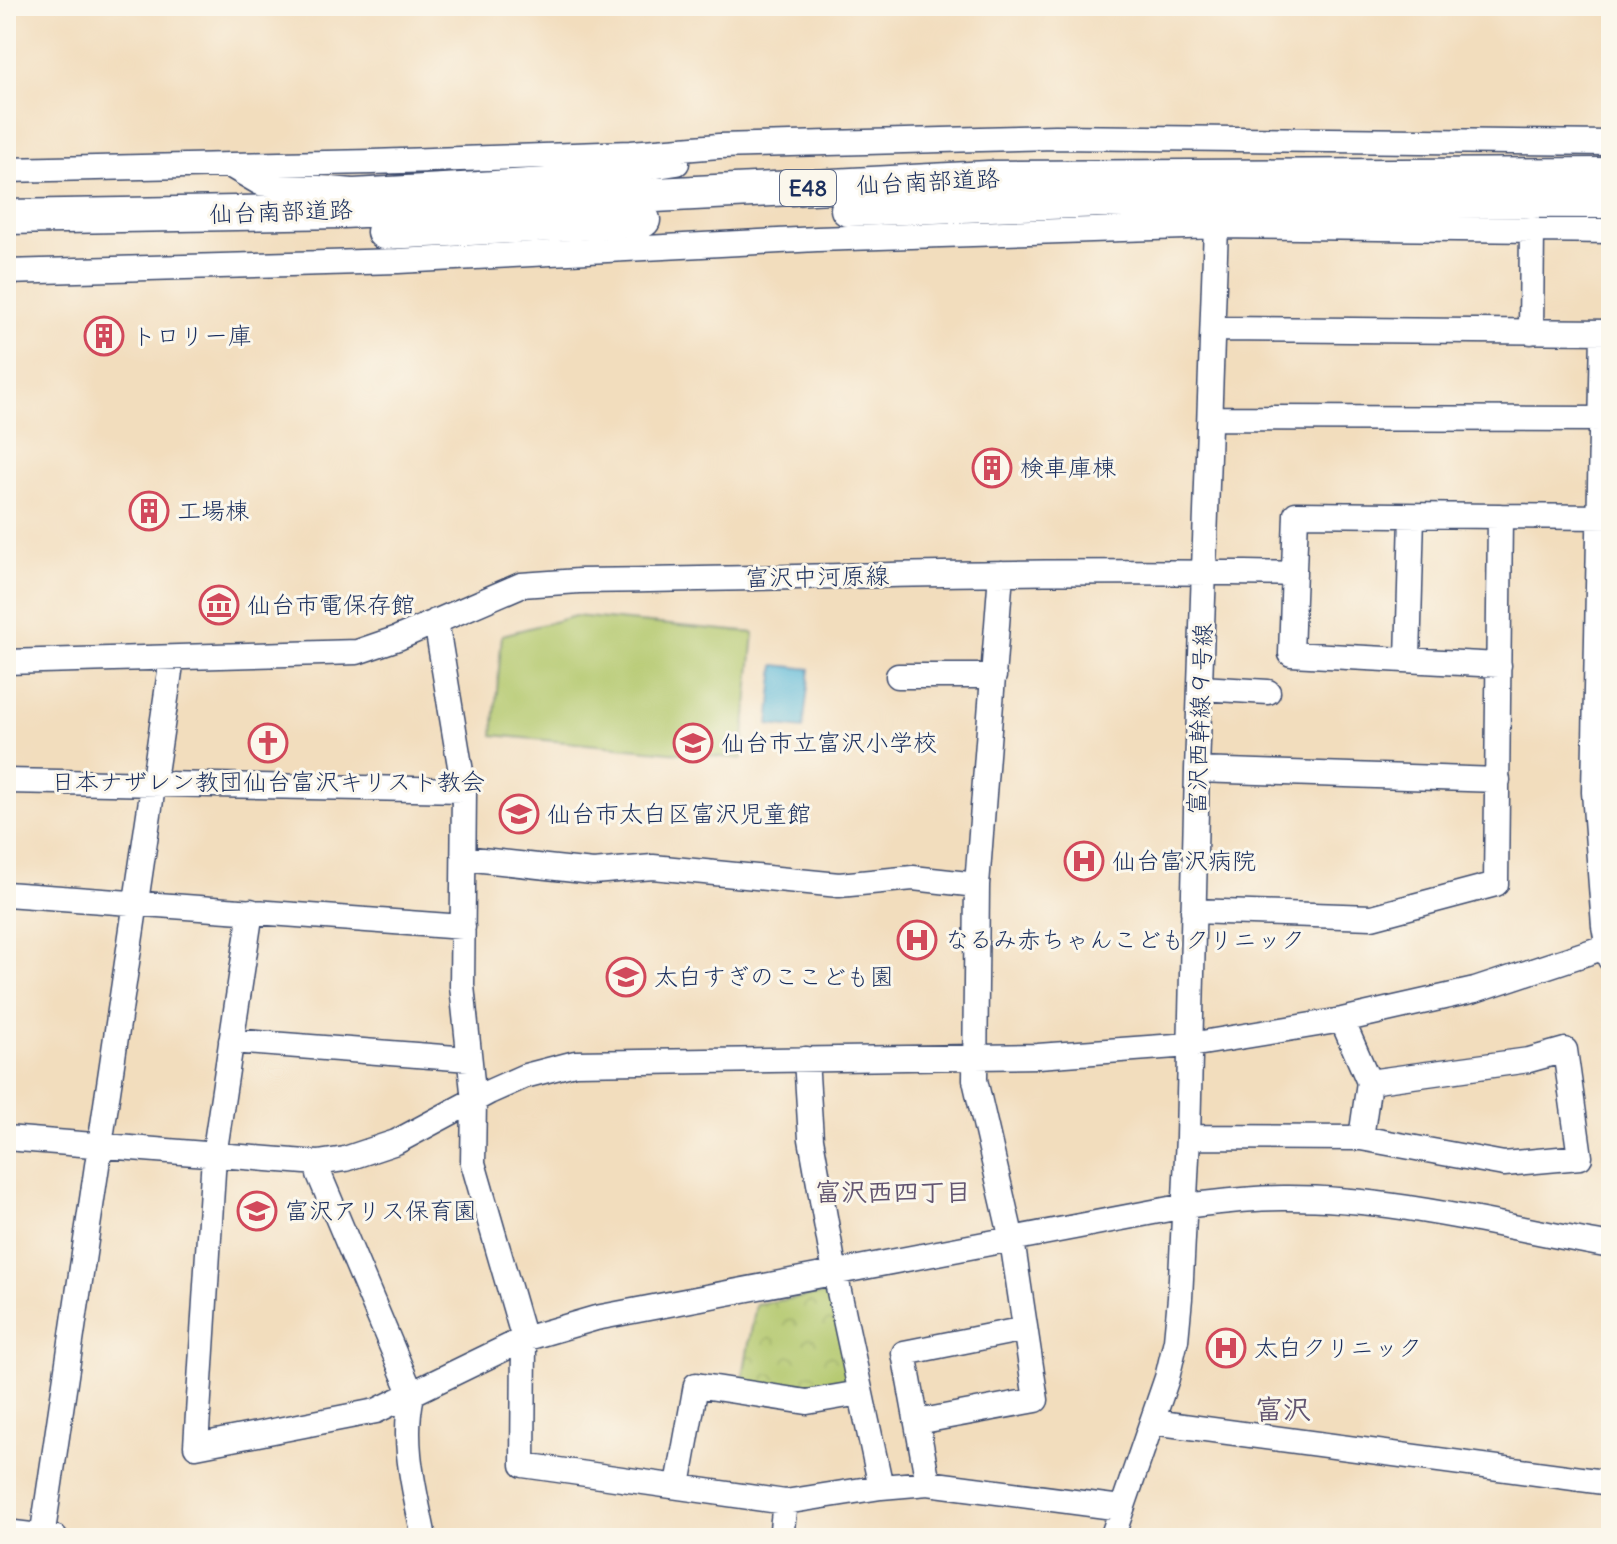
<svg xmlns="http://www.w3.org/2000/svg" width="1617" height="1544" font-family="Delius,'Klee One',sans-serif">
	<defs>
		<pattern id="park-crowns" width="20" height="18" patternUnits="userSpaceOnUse" patternTransform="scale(2)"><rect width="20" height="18" fill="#b3c86d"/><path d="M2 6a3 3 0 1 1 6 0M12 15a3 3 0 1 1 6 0" fill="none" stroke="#99ac61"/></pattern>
	</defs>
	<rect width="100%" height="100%" fill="#fbf7ec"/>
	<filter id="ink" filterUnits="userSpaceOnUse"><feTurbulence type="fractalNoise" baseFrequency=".0125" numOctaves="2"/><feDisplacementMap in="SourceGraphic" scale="16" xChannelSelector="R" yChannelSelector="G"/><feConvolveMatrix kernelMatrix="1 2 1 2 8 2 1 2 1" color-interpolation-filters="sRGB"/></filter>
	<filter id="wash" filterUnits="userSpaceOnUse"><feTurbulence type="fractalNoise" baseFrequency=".006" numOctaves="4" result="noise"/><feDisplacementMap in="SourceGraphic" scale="32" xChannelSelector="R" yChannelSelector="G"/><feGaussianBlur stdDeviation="1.8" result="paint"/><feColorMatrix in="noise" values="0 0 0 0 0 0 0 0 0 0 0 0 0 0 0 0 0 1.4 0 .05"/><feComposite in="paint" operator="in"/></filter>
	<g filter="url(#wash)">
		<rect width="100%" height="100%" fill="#f2ddbd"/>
		<path fill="url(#park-crowns)" stroke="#677c66" stroke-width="2" d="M822,1294L832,1300L850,1378L842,1389L804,1396L741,1387L756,1304Z"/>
		<path fill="#b3c86d" stroke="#677c66" stroke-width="2" d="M575,616L754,633L742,759L493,735L502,635Z"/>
		<path fill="#57b6d6" stroke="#39729a" stroke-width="2" d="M775,665L810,669L803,729L769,725Z"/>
	</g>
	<g filter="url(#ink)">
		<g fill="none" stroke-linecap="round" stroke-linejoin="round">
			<defs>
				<path id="minor" d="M231,166L260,183L330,189L353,191L479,184
					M6,170L372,162L631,153L719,146L1055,137L1611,143
					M480,191L479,184L580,178L677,163
					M6,272L398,261L817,239L1216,226L1611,231
					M1213,329L1611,332
					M1531,332L1532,229
					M1603,332L1594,792L1604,926L1610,959
					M1211,418L1611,419
					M436,621L464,790L462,986L474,1101L473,1163L524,1339L523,1465L785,1502
					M1408,659L1412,516
					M6,662L357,652L398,638L521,585L579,581C817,578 1056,568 1294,574
					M1499,665L1291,654L1296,514L1500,516
					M898,676H994
					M1201,688L1268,692
					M1197,770L1498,780
					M6,781L464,790
					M464,858L593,872L653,867L839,885L913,878L977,885
					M6,894L463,927
					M251,911L214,1156L196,1446L376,1411L524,1339L596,1318L1185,1206C1217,1202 1251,1198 1283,1198C1393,1197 1503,1227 1611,1246
					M1193,911L1372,917L1496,884L1500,516L1611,517
					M231,1041L469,1059
					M806,1059L811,1139L835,1273L881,1487
					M1188,1137L1361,1138L1504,1164L1580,1157L1565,1050L1529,1060L1369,1082L1342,1020
					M6,1138L318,1163L345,1159L396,1142L489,1092L525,1076L575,1063L1038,1056L1190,1045L1342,1020L1475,990L1611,945
					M1361,1138L1369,1082
					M318,1163L319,1174L412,1395C401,1443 415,1491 424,1538
					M917,1422L1036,1400L1012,1240L975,1080L977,885L1001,573
					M1153,1422L1611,1483
					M928,1483L904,1353L1025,1329
					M678,1485L696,1385L807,1402L860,1393
					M6,1532L56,1538
					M42,1538L172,658
					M781,1538L785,1502L881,1487L928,1483L1121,1508
					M1112,1538L1167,1378L1176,1340L1180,1298L1188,1137L1197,770L1216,226"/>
				<path id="highway" d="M848,209L1103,200L1611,201
					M6,217L343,211L989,178L1611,175
					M384,232L643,220"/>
			</defs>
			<use href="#minor" stroke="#3b496c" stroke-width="27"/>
			<use href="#highway" stroke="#3b496c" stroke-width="37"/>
			<use href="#minor" stroke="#fff" stroke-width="24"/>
			<use href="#highway" stroke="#fff" stroke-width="34"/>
		</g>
	</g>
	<defs>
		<symbol id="building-ring" viewBox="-11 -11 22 22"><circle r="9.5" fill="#fbf7ec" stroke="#d1495b" stroke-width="1.5"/><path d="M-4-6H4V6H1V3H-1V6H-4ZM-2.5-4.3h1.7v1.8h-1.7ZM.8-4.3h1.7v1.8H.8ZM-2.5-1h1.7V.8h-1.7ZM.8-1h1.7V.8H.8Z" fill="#d1495b"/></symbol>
		<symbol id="museum-ring" viewBox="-11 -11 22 22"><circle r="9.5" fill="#fbf7ec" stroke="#d1495b" stroke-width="1.5"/><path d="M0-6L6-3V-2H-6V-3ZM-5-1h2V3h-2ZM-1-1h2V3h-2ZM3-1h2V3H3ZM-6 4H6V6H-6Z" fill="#d1495b"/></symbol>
		<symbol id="church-ring" viewBox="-11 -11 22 22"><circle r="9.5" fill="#fbf7ec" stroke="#d1495b" stroke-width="1.5"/><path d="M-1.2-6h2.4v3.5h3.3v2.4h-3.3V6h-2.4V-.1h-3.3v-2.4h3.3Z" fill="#d1495b"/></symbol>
		<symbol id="school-ring" viewBox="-11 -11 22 22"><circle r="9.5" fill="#fbf7ec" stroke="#d1495b" stroke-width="1.5"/><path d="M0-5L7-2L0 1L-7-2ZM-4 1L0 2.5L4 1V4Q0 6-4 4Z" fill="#d1495b"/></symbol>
		<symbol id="hospital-ring" viewBox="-11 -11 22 22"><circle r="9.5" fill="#fbf7ec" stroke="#d1495b" stroke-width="1.5"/><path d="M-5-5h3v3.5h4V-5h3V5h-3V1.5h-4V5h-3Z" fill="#d1495b"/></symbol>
	</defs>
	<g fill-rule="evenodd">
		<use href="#building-ring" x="82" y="314" width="44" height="44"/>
		<use href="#building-ring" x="970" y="446" width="44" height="44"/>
		<use href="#building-ring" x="127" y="489" width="44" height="44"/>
		<use href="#museum-ring" x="197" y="583" width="44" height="44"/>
		<use href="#church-ring" x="246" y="721" width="44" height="44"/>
		<use href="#school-ring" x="671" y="721" width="44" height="44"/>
		<use href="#school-ring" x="497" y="792" width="44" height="44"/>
		<use href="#hospital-ring" x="1062" y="839" width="44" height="44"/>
		<use href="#hospital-ring" x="895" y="918" width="44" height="44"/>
		<use href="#school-ring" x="604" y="955" width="44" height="44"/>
		<use href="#school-ring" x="235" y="1189" width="44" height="44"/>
		<use href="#hospital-ring" x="1204" y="1326" width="44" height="44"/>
	</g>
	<g text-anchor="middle" stroke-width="6" stroke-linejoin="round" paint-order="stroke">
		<rect fill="#fbf7ec" stroke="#5e6b89" stroke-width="2" x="780" y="170" width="56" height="36" rx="6"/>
		<g font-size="22" font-weight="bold" fill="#1b2f5e">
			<text x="808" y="196">E48</text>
		</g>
		<g font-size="24" fill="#1b2f5e" stroke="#fbf7ec">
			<text transform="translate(928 182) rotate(-3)" y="8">仙台南部道路</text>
			<text transform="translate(281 212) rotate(-2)" y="8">仙台南部道路</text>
			<text transform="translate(817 577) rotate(-1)" y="8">富沢中河原線</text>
			<text transform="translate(1200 719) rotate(-88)" y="8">富沢西幹線９号線</text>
		</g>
		<g font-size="24" fill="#1b2f5e" stroke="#fbf7ec" text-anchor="start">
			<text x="132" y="344">トロリー庫</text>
			<text x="1020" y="476">検車庫棟</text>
			<text x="177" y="519">工場棟</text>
			<text x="247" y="613">仙台市電保存館</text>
			<text x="721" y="751">仙台市立富沢小学校</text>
			<text x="268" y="790" text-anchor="middle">日本ナザレン教団仙台富沢キリスト教会</text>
			<text x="547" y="822">仙台市太白区富沢児童館</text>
			<text x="1112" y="869">仙台富沢病院</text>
			<text x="945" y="948">なるみ赤ちゃんこどもクリニック</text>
			<text x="654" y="985">太白すぎのここども園</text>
			<text x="285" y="1219">富沢アリス保育園</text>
			<text x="1254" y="1356">太白クリニック</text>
		</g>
		<g font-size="26" font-weight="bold" fill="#625571" stroke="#fbf7ec">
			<text x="893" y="1201">富沢西四丁目</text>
		</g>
		<g font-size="28" font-weight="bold" fill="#625571" stroke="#fbf7ec">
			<text x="1283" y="1419">富沢</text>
		</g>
	</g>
	<rect width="1617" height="1544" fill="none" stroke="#fbf7ec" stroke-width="32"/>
</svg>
